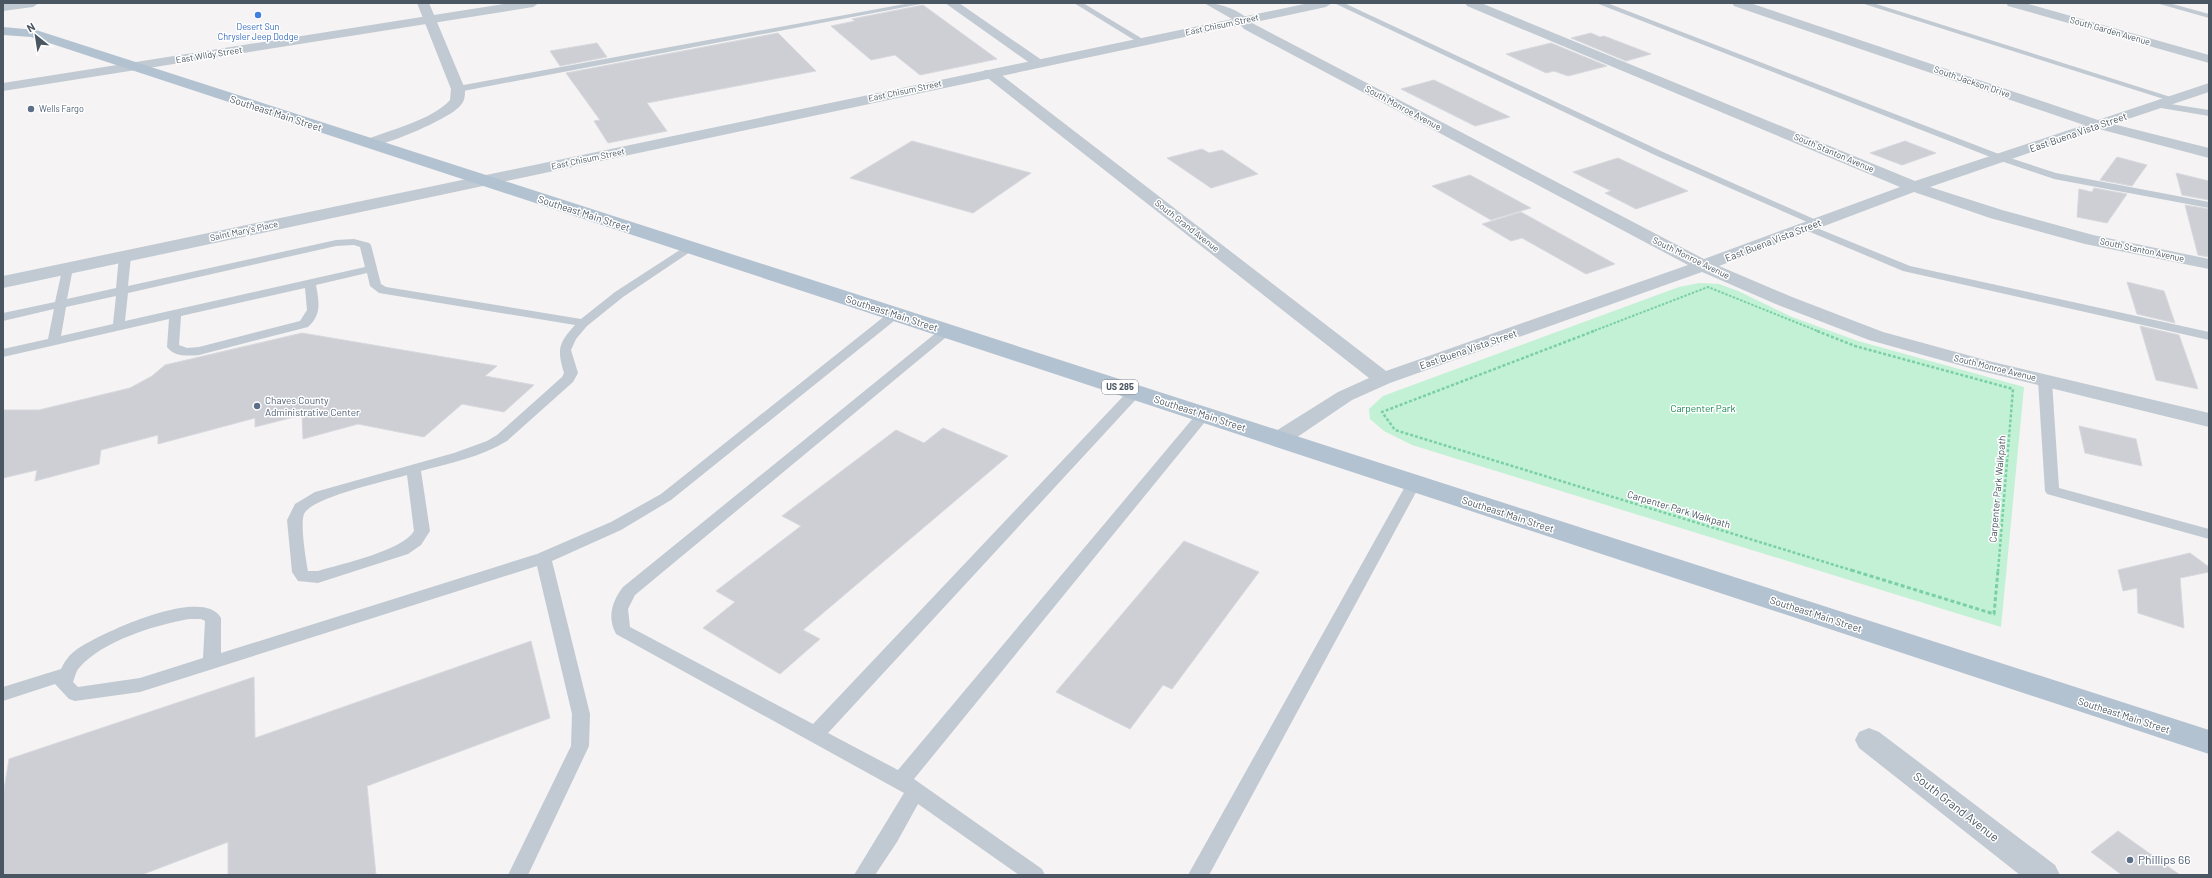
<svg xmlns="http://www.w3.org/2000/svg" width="2212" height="878" font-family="Barlow,sans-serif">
	<rect width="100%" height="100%" fill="#f5f3f3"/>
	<path fill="#c3f1d5" d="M1699,283L1719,284L1738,291L1792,317L1858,341L2024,387L2001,627L1412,445L1384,431L1370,419L1369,409L1383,396L1679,287Z"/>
	<path fill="#cdcfd5" stroke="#d7d9de" d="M923,5L997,59L920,75L895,55L871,60L831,26L855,21L852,19Z
		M778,33L816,71L647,103L667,131L608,143L594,121L600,120L566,73Z
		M1591,33L1600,37L1604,36L1651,54L1626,61L1571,38Z
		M597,43L607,57L560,66L550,51Z
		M1551,43L1607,66L1568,76L1554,71L1546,73L1506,54Z
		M1434,80L1510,117L1475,126L1401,89Z
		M912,141L1031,173L973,213L850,178Z
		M1905,141L1936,153L1902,165L1870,153Z
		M1202,149L1209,153L1222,150L1258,174L1211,188L1167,158Z
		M2117,157L2147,165L2132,186L2100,180Z
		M1618,158L1688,191L1636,209L1605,193L1611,191L1573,172Z
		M2176,173L2209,181V200L2182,195Z
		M1470,175L1531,208L1491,220L1432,186Z
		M2094,188L2127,194L2107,223L2077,217L2079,189L2092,192Z
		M2185,205L2209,209V257L2198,255Z
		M1521,212L1615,264L1586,274L1522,238L1511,241L1482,224Z
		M2127,282L2164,291L2175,323L2137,314Z
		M2140,326L2179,335L2198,389L2156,380Z
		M302,333L497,366L485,376L534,385L504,412L462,404L424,437L358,424L303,439L302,415L255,427V418L158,444V435L101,450L99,464L35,481L37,470L3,478V410H39L130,388L152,376L165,365Z
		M2079,426L2136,439L2142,466L2085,453Z
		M943,428L1008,456L803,630L820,639L780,674L703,628L735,602L716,591L801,526L782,516L896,430L924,443Z
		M1184,541L1259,572L1172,689L1163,685L1130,729L1056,692Z
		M2190,553L2209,567V572L2180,578L2184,628L2138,613L2137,588L2123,591L2118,570Z
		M531,641L550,718L367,786L376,875H228V842L141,875H3V795L9,759L254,677L255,738Z
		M2118,831L2180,875H2122L2091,852Z"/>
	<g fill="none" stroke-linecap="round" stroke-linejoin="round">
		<path stroke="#7ad0a6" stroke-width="2" stroke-dasharray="2.5 1.5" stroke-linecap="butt" d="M1591,332L1708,287L1820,332"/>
		<path stroke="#7ad0a6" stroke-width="2.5" stroke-dasharray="3 2" stroke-linecap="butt" d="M1594,331L1382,412L1395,430L1854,571
			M1817,331L1855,346L2013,389L1998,571"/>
		<path stroke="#7ad0a6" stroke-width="3" stroke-dasharray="4 2.5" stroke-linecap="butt" d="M1851,570L1994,614L1998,570"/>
		<path fill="#c1cad2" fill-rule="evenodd" d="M910,3H926L458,92L454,89L458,86Z
			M1074,3H1083L1146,41L1139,43Z
			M1334,3H1344L1663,152L1823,223L1818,226L1814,225L1657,156Z
			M1596,3H1607L2004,156L2056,173L2209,202V208L2054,179L1998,160Z
			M1861,3H1873L2177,99L2170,101Z
			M2156,3H2169L2209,14V18Z
			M2158,102L2209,110V116L2155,107L2153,105Z
			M1807,224L1910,266L2209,332V340L1903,271L1803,229L1802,227Z
			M354,239L369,243L371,245L381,284L386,287L581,319L615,292L686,246H694L696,248L623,297L587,326L576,339L571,350L578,373L573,382L507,441C481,457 450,463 421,471L430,531L421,545L408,554L324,581L318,583L298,581L292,572L287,520L295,504L315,492L454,453L487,441L497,435L562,377L564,373C557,349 558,344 575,325L379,293L370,286L367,273L316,285C319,302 322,314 308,327L199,355C188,356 174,357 167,347L169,319L3,357V349L48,339L54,309L3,321V313L55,302L63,266L67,265L73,268L67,299L116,288L119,256L125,253L131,256L128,286L336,240ZM354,245L360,247L365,267L125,321L128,293L336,246ZM305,288L307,310L300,321L199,347L187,348L179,345L181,316ZM116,296L113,324L61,336L66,307ZM407,475L414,531C402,551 341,564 318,571H308C306,560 300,524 304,514C312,497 387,481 407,475Z
			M895,310L899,311L901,314L899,317L671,500L621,530L552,561L590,714L589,746L528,875H508L571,746L572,714L537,566L140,692L75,701L69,699L55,684L3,701V687L61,669C65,661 69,655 76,650C99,634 203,585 221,618V653L537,554L611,522L661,494L891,311ZM189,619H201L205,621L203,658L140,678L78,687L73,682C75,677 76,671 79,668C102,641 155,625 189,619Z
			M946,327L952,331L950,334L635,595L628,609L630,627L813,724L1130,389H1140L1142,392L1140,395L828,733L898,770L1199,411H1209L1211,414L1209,417L914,779L1042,869L1045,875H1019L918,804L897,842L875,875H854L904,793L616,634C607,618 612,601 623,587L942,328Z
			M2045,377L2052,381L2059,488L2209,529V539L2047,494L2045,491L2038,381Z
			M1414,478L1419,480L1421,483L1209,875H1188L1407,483L1409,480Z"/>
		<path fill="#c1cad2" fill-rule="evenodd" d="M3,3H39L33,7L3,11Z
			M510,3H539L533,7L3,91V83Z
			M945,3H959L1046,63L1044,66H1034Z
			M1204,3C1221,3 1241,10 1252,23L1704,259L1900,187L1467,6L1465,3H1481L1915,181L2084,125L1734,6L1732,3H1750L2098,120L2209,83V92L2113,124L2209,148V158L2099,129L1930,187L2002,210L2093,235L2209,259V269L2085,244L1990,218L1914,192L1719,266L1792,297L1883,332L1989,361L2209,413V427L1977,370L1869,340L1778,305L1702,272L1390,383L1352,400L1287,444L1279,446L1271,444L1268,439L1271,434L1338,392L1369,378L985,76L983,73L985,70H995L1386,371L1688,265L1244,29L1239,23Z
			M1869,728L1879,732L2055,865L2060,875H2020L1859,748L1855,740L1859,732Z"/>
		<path fill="#c1cad2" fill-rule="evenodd" d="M417,3H429L465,89C465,96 465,101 460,106C451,118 378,150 365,146L362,143L365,140C390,130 432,120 450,100L451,89Z
			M1309,3H1332L1326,7L3,288V276Z
			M2006,3H2025L2209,55V63L2008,6Z"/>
		<path fill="#b3c2d1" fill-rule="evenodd" d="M3,27L36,30L2209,730V754L31,37L3,35Z"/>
	</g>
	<circle fill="#3f7fe0" stroke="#fff" stroke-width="1.5" cx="258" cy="15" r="4"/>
	<g fill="#5c6f8a" stroke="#fff" stroke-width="1.5">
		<circle cx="31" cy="109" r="4"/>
		<circle cx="257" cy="406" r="4"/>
		<circle cx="2130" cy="860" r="4"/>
	</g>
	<g text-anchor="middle" stroke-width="3" stroke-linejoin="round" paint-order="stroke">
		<g font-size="9" fill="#4a5661" stroke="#fff">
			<text transform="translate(1222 25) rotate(-12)" y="3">East Chisum Street</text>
			<text transform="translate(2110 31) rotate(16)" y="3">South Garden Avenue</text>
			<text transform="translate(209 55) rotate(-9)" y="3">East Wildy Street</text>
			<text transform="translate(1972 82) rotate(19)" y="3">South Jackson Drive</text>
			<text transform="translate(905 91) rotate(-12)" y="3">East Chisum Street</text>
			<text transform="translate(1403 108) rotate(28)" y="3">South Monroe Avenue</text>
			<text transform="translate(1834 153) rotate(23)" y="3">South Stanton Avenue</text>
			<text transform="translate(588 159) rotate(-12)" y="3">East Chisum Street</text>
			<text transform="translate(1187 226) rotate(38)" y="3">South Grand Avenue</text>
			<text transform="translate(244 231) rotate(-12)" y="3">Saint Mary's Place</text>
			<text transform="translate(2142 250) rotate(12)" y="3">South Stanton Avenue</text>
			<text transform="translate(1691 258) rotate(26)" y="3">South Monroe Avenue</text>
			<text transform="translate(1995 368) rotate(14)" y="3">South Monroe Avenue</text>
		</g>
		<g font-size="9" fill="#366cbe" stroke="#fff">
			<text x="258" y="30">Desert Sun<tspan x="258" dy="10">Chrysler Jeep Dodge</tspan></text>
		</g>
		<g font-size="9" fill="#4e5e75" stroke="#fff" text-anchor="start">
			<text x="39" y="112">Wells Fargo</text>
		</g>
		<rect fill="#fff" stroke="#808990" stroke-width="1" x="1102" y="380" width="36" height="14" rx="3"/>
		<g font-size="9" font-weight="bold" fill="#4a5661">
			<text x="1120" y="390">US 285</text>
		</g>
		<g font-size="10" fill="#4a5661" stroke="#fff">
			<text transform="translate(276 113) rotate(18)" y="4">Southeast Main Street</text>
			<text transform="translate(2078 132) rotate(-19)" y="4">East Buena Vista Street</text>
			<text transform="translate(584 213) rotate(18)" y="4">Southeast Main Street</text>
			<text transform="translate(1773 240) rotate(-21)" y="4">East Buena Vista Street</text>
			<text transform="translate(892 313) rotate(18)" y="4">Southeast Main Street</text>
			<text transform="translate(1468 349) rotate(-19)" y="4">East Buena Vista Street</text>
			<text transform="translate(1200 413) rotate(18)" y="4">Southeast Main Street</text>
			<text transform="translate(1997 489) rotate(-85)" y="4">Carpenter Park Walkpath</text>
			<text transform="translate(1679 509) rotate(17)" y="4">Carpenter Park Walkpath</text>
			<text transform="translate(1508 514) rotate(18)" y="4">Southeast Main Street</text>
			<text transform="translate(1816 614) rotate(18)" y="4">Southeast Main Street</text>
			<text transform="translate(2124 715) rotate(18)" y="4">Southeast Main Street</text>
		</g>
		<g font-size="10" fill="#4e5e75" stroke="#fff" text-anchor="start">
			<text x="265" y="404">Chaves County<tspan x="265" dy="12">Administrative Center</tspan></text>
		</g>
		<g font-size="10" fill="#17864f" stroke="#fff">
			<text x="1703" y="412">Carpenter Park</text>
		</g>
		<g font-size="12" fill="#4a5661" stroke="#fff">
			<text transform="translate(1956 807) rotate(38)" y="4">South Grand Avenue</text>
		</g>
		<g font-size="12" fill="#4e5e75" stroke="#fff" text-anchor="start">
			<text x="2138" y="864">Phillips 66</text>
		</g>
	</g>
	<rect width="2212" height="878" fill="none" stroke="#4a5661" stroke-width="8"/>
	<g transform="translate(36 36) rotate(330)" stroke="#ffffff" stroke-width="3" paint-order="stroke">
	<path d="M0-3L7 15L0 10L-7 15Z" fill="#4a5661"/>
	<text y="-6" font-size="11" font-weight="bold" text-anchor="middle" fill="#4a5661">N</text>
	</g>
</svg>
